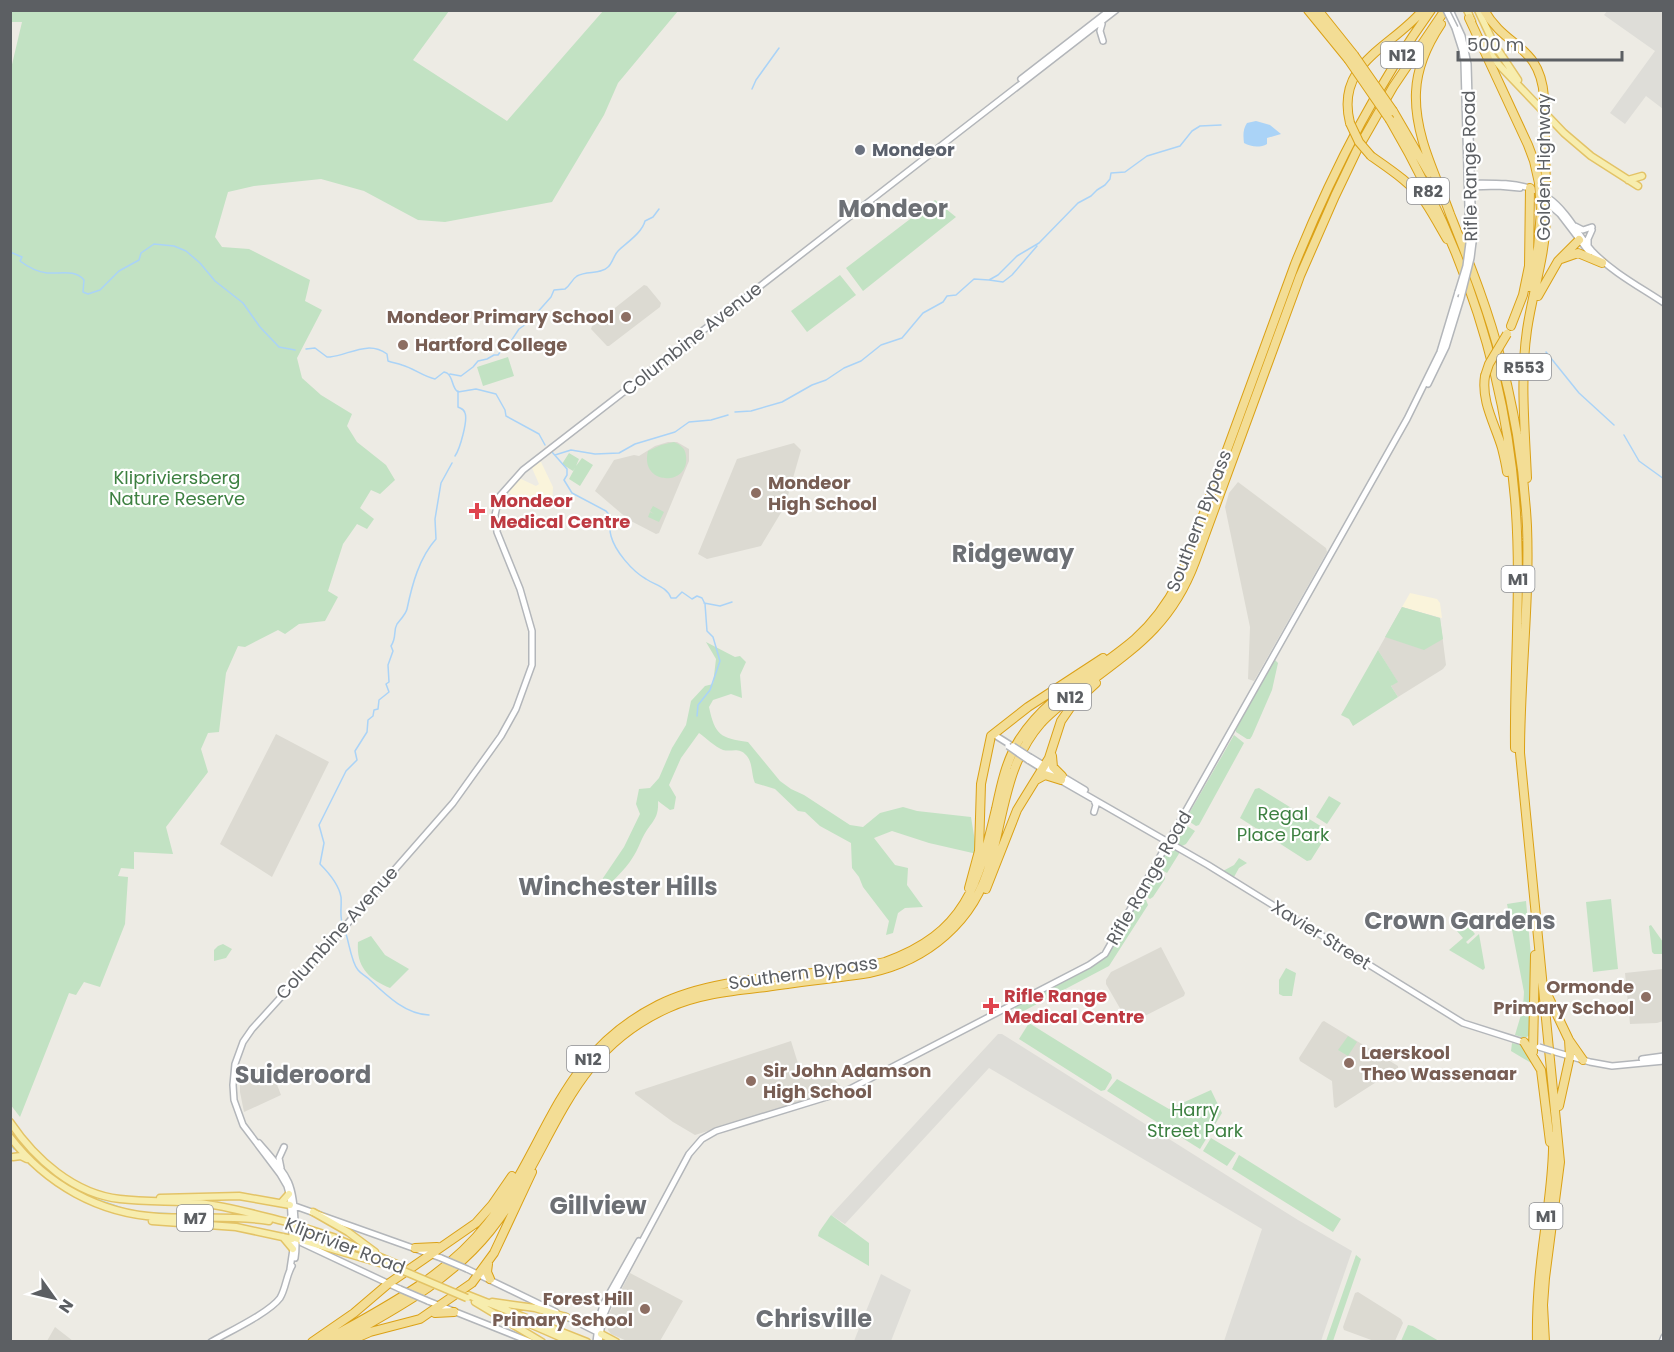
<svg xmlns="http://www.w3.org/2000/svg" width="1674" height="1352" font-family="Poppins,sans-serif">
	<rect width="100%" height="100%" fill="#edebe4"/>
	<path fill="#faf4db" d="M538,460L541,462L553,487L552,508H540L506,492L519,478L536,486L539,484L532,468Z
		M1410,593L1437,599L1440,603L1442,618L1402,607Z"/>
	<path fill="#deddd8" d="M1607,11H1663V109L1646,96L1625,124L1610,113L1655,51L1604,15Z
		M998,1034H1002L1298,1220L1352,1251L1321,1341H1224L1262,1229L989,1068L845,1224L831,1215Z
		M881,1274L911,1290L891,1341H854Z"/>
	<path fill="#dcdad2" d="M644,285L647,286L661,303L660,307L609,346H607L591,329L592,326Z
		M668,442H677L689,449V461L659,533L656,534L629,520L595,491L614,460L634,455L639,456L655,446Z
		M794,443L801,450L785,506L761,546L707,559L698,554L737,459Z
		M1238,482L1326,548L1327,552L1254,681L1248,679L1250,627L1225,507L1229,493Z
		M1402,607L1440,618L1446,665L1443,669L1398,697L1391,686L1397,681L1378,650Z
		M276,734L329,762L272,877L220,844Z
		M1161,947L1185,993L1184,996L1129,1024L1106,984V980L1111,972Z
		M1663,969V1021L1657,1023L1630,1024L1625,973Z
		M1324,1021L1398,1066V1068L1336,1108L1334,1107L1332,1081L1300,1061L1299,1058L1322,1022Z
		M791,1041L801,1073L825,1068L843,1089L695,1135L673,1122L635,1094V1092Z
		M240,1076H259L276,1082L281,1095L244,1112L240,1092Z
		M630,1273L683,1301L660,1341H627L611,1334L608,1330L609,1314L614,1304Z
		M1358,1292L1401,1319L1403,1323L1395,1341H1374L1344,1330L1343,1327L1355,1293Z
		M55,1327L73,1341H47Z"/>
	<path fill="#f8e3e1" d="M992,996L999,1008L988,1012L984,1001Z"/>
	<path fill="#c2e2c3" d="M11,10L449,11L413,60L507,121L603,11H678L618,83L604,115L552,202L445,222L418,220L364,191L321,179L254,186L228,192L215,237L222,247L249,249L310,280L305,301L322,310L297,358L302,378L321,395L352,414L347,426L357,442L386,465L395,480L380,494L371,490L360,508L374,519L367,529L357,524L343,544L328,591L338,597L325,621L299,624L285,634L278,630L245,647L238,646L226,673L219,732L208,733L201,749L208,772L166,827L173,854L134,852V869L121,868L118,876L128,877L125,924L100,987L84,982L76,995L69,993L20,1117L10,1104V73L22,22H11Z
		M935,200L956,217L863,291L846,268Z
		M840,275L856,295L807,332L791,311Z
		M508,357L514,376L483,386L477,367Z
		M674,442C681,445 685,448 686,456C690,487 639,486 648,451L661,445Z
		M569,453L579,459L576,466L582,458L593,465L580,486L569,479L575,468L573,471L562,464Z
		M653,506L664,512L659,522L648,517L650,512L654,514L650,511Z
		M1402,607L1440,618L1443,639L1424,650L1385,637Z
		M706,642L735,657L740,656L746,662L740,675L742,698L731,694L713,700L709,707C715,735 720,738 748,742L780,781L791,789L804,795L850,825L863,827L880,813L903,807L917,811L971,817L977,854L929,843L892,831L874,838L895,865L908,868L907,885L923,907L905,908L898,913L893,933L886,935L889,921L863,887L859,877L852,868L851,843L820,826L805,812L798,811L775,789L755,783C751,774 753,762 746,755C739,747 732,752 723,750C715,747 706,738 699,733L681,758L669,785L676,797L674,809L670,810L658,801C659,819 652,821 644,835C640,842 638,850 633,857C624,872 610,882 599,896L603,878L624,847L640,814L636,804L639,789L650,788L659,778L672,748L686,725L691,701L705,686L713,684L716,659Z
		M1378,650L1398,682L1391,686L1398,697L1353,726L1349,719L1341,715Z
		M1274,659L1278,663L1272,690L1252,736L1250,739H1247L1236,732V728Z
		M1234,735L1244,743L1199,825L1196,826L1187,820V817Z
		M1259,788L1327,830L1328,833L1311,860L1307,861L1240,818L1255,789Z
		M1329,796L1341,803L1327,824L1316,817Z
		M1184,824L1195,831L1186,844L1180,847L1174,843V840Z
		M1173,847L1180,852L1167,873L1160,869L1159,865L1168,849Z
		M1239,858L1247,863L1239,868L1234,877L1223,871L1234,865Z
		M1158,872L1165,876V879L1153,897L1150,899L1144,895V890L1155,873Z
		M1140,898L1146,900L1148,905L1109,966L1018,1014L1014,1006L1099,962L1105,957Z
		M1611,899L1618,969L1593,972L1586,902Z
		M1526,901L1533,978L1530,1035L1525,1038L1515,1035L1523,1008L1524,992L1507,904Z
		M1466,923L1475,934L1466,942L1468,944L1479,934L1485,968L1483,970L1449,950L1463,938L1457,931Z
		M1651,925L1663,942V954H1654L1652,952L1649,926Z
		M371,936L385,955L409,969L390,988C369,979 356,967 358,942Z
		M223,944L232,949L226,958L214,961V950L218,946Z
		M1286,968L1296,973L1292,996H1283L1279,994V980Z
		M1029,1023L1111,1074L1112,1078L1105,1090L1101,1091L1019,1039Z
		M1348,1036L1357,1042L1348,1056L1338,1050Z
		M1512,1043L1522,1045L1538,1067L1511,1051Z
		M1117,1079L1169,1109L1211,1090L1222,1113L1200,1149L1107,1091Z
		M1211,1138L1236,1153L1227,1166L1203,1151Z
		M1239,1155L1341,1219L1333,1232L1232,1169Z
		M831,1215L869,1243V1266L818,1236L819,1232Z
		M1356,1255L1361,1259L1333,1341H1326Z
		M1408,1325L1413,1326L1439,1341H1401Z"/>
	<path fill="#aad3f7" d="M1256,121L1270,125L1281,134L1267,138V144C1260,148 1251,147 1244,143C1243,135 1243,129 1247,123Z"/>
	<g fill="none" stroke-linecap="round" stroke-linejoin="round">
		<path stroke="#aad3f7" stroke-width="1.5" d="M752,89L756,80L779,48
			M10,252L22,257L20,261C28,267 38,272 47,273C60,274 75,269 84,280L83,292L88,294L100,290L119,271L139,260L141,253L154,244L174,246L186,251L200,263L215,281L243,303L260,327L279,347L295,350
			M989,280L1003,282L1012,275L1037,246
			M306,349L315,348L327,357H330C349,355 368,340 387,354L388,361C393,363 397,363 402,365C413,368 424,377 435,379L444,372L447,373C454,378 451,387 458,392L476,389L496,394L505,410L506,416L539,434L545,445
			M1546,352L1579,393L1614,425
			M450,374L461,376L473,367L478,361L487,359L494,355H498L503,348L507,347L519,329L533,319L535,315L551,297L554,290L565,289C570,286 571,280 577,276C587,270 600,275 608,267C612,264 614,255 618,251C626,243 642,233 645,221L653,217L659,209
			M735,412L751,411L782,402L812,385L826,380L844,368L861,361L881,345L902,338L923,313L943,302L947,296L956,295L974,279L989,280L998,275L1017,256L1039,243L1078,203L1091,196L1097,190L1105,185L1110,179L1111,173L1125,172L1147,156L1180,146L1192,131L1200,126L1221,125
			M1624,435L1639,461L1664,479
			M552,452L567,469V475L564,480L572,493L606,511L611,517C610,523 609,530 611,536C615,551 632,571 646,579C655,585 667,587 671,598H676L682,592L692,599L697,596L702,598L705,604L707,631L713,637L720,661L710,690L698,705L697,716
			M555,455L571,450L595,454L619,453L635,444L675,432L689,422L711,420L728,415
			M455,456C460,449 468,420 465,413C464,409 462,409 458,407V391
			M704,603L720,606L732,602
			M343,926C339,916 342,907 341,897C339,885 328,872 320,864L324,843L319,825L346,771L357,760L355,751L367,732L368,720L373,716L374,710L378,709L379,700L389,692L386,684L389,682L388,665L393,651L391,646C397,637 393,631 397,624C400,620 406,614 407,609C412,585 419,558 436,539L435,519L441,483L452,463
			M345,931C349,941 351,962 358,970C361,974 366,976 369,979C386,995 405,1014 429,1015
			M10,1143L14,1149
			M30,1155L58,1178L83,1194
			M87,1196L125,1209
			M130,1210L146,1213
			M154,1213L206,1215"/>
		<defs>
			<path id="secondary" d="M1450,10L1462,36L1468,64L1473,242
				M1102,24L1100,31L1103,41
				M1455,28L1462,50L1464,62L1469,243
				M1021,79L1110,10
				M1468,183C1507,184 1537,179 1565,214C1575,226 1582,240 1592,251C1612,272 1640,287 1664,303
				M1468,187L1498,186L1520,188
				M1544,200L1560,214L1589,252
				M1575,226L1583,230L1592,227
				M1588,245V239L1592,230
				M1428,384L1446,347L1461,298
				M993,734L1009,744
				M1030,757L1085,790
				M1028,760L1052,775
				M1060,780L1208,865L1463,1023L1526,1043
				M1094,812L1096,805L1094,800
				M1552,1051L1590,1062L1612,1066L1664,1061
				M1642,1059L1664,1056
				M259,1143C287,1176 294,1180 295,1224C296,1235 297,1246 295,1258
				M281,1168L279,1158L284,1147
				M292,1205L441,1258
				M302,1243L400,1289
				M290,1269L293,1249L290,1197L287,1186L280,1174L243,1125L234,1100L233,1085L235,1064L243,1042L252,1029L340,932L453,803L501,736L516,709L532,665V631L520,589L497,532L495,515L499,497L523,470L1116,10
				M467,1269L556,1312
				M428,1301L531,1342
				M565,1316L601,1334
				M211,1342C228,1332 269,1313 280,1298C286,1288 286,1276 292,1266
				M596,1342L599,1319L603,1305L639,1241
				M599,1342L603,1317L608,1305L689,1154L702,1139L716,1131L846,1091L1089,965L1105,954L1407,419L1440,352L1458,292
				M1662,1342L1664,1337"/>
			<path id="primary" d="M1467,10L1472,21
				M1478,10L1494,44L1518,80
				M1486,48L1499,65L1564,133L1591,156L1638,186
				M1628,180L1642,176
				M10,1122C35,1159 74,1194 120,1199C146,1202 172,1201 198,1203C228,1206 258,1215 287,1222
				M10,1137C46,1184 99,1214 159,1217C195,1219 233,1215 269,1221
				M13,1157L21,1156L27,1159
				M160,1198L239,1196L290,1205
				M281,1203L289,1194
				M313,1212L348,1232L375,1252
				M152,1221L236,1227L292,1239
				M299,1226L333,1237L401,1266
				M283,1237L293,1249
				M292,1237L390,1266
				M468,1295L587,1342
				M475,1302L542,1342
				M492,1302L535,1308L566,1317
				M516,1318L571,1342
				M601,1334L616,1342"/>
			<path id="highway" d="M1308,10L1348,59
				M1318,10L1354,55
				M1484,10C1506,49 1540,44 1544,97
				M1469,18L1528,145L1534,161L1539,183
				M1441,24C1427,45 1417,67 1416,92C1414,135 1436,175 1450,214C1469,262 1488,309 1501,360C1515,413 1524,471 1527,526C1530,602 1520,677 1520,753L1560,1162L1545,1278L1543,1305L1545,1342
				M1393,111L1429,173
				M1390,120C1458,236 1504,364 1515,499C1522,582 1514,665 1515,748
				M1350,123C1335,63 1391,48 1423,10
				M1545,143L1546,191
				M1371,156C1391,170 1411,183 1425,202C1433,214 1440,227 1447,239
				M1561,259L1578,253L1602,263
				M1529,287L1538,248L1541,211
				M1538,296L1558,261L1579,240
				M1511,326L1523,295L1529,266L1530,188
				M1485,376C1481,402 1495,424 1502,448C1504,456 1506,464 1507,472
				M1527,478C1525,430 1520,379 1527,330C1533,289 1546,256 1546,212
				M1052,756L1053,767L1062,776
				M1036,780L1045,775L1061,780
				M969,888L979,851L981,784L991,736L1028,707L1103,658
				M986,889L1017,810L1049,758L1061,721L1072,705L1096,683
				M1548,996L1569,1040L1583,1060
				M1524,1042L1541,1070L1550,1142
				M1533,1052L1535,955
				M1559,1106L1570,1056L1569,1040
				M415,1248L437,1247
				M488,1264L487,1272L490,1279
				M435,1313L454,1312
				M312,1342L354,1313L388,1284L476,1223L492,1205L512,1176
				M323,1342C383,1308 445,1278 488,1223C550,1143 557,1056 658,1005C724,972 814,979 885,962C966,933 978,885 996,809C1001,785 1006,761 1019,740C1047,695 1097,672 1135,639C1154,622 1168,602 1179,581L1295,264C1331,175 1375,88 1431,10
				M337,1342C393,1310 449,1282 490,1231C555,1150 563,1055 668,1008C699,994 732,991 766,987C800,982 835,978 869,973C927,961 975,921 990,863C1004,815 1006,763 1041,723C1053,710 1068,699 1082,688C1133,649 1171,626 1195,562L1300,276L1335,196L1357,150L1393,87L1445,10
				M347,1342L370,1332L420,1319L472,1283L494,1253L532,1172
				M1537,1342C1536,1299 1541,1258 1547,1216C1550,1189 1554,1163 1553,1136"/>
		</defs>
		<use href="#secondary" stroke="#b3b6ba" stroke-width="8"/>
		<use href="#primary" stroke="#e3c366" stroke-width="9"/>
		<use href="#highway" stroke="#dba116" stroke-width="10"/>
		<use href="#secondary" stroke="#fff" stroke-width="5"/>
		<use href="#primary" stroke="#f7edae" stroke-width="6"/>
		<use href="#highway" stroke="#f3dd95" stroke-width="8"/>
		<defs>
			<path id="secondary-bridge" d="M1446,10L1455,28
				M1458,292L1466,266L1469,243
				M1461,298L1471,258L1473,242
				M1008,746L1028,760
				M1013,746L1030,757
				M1539,1047L1552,1051
				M441,1258L467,1269
				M400,1289L428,1301"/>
			<path id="primary-bridge" d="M287,1225L299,1229
				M399,1269L467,1298"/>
			<path id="highway-bridge" d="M1354,55L1393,111
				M1348,59L1390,120
				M1544,97L1545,143
				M1350,123L1359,142L1371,156
				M1539,183L1541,211
				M1546,191V212
				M1485,376L1489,364L1507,334"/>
		</defs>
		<use href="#secondary-bridge" stroke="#b3b6ba" stroke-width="8" stroke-linecap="butt"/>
		<use href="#primary-bridge" stroke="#e3c366" stroke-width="9" stroke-linecap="butt"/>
		<use href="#highway-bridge" stroke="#dba116" stroke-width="10" stroke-linecap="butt"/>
		<use href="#secondary-bridge" stroke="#fff" stroke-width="5"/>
		<use href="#primary-bridge" stroke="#f7edae" stroke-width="6"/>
		<use href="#highway-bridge" stroke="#f3dd95" stroke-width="8"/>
	</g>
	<circle fill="#6b7280" stroke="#fff" stroke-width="2" cx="860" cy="150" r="6"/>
	<g fill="#8d6e63" stroke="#fff" stroke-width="2">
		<circle cx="626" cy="317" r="6"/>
		<circle cx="403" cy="345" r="6"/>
		<circle cx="756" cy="493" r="6"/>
		<circle cx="1646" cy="997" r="6"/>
		<circle cx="1349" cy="1063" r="6"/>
		<circle cx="751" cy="1081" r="6"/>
		<circle cx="645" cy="1309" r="6"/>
	</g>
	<g fill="#e0444e" stroke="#fff" stroke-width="2">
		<path d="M474 502h6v6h6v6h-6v6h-6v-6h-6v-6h6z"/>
		<path d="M988 997h6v6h6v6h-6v6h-6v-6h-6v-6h6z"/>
	</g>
	<g text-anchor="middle" stroke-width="4.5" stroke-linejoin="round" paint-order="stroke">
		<g fill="#fff" stroke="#8d8f92" stroke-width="1.5">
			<rect x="1381" y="42" width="42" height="26" rx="4.5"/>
			<rect x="1407" y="178" width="42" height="26" rx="4.5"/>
			<rect x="1497" y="354" width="54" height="26" rx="4.5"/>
			<rect x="1501.5" y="566" width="33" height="26" rx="4.5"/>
			<rect x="1049" y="684" width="42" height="26" rx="4.5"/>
			<rect x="567" y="1046" width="42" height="26" rx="4.5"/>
			<rect x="1529.5" y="1203" width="33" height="26" rx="4.5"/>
			<rect x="177" y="1205" width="36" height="26" rx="4.5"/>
		</g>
		<g font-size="16" font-weight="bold" fill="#5c5f63">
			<text x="1402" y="61">N12</text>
			<text x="1428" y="197">R82</text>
			<text x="1524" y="373">R553</text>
			<text x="1518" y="585">M1</text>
			<text x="1070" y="703">N12</text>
			<text x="588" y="1065">N12</text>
			<text x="1546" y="1222">M1</text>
			<text x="195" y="1224">M7</text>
		</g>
		<g font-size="18" font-weight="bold" fill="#5b616d" stroke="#fff" text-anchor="start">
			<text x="872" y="156">Mondeor</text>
		</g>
		<g font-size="18" fill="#5c5f63" stroke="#fff">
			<text transform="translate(1470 166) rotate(-91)" y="6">Rifle Range Road</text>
			<text transform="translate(1544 167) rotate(-90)" y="6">Golden Highway</text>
			<text transform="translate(692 339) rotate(-38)" y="6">Columbine Avenue</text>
			<text transform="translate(1199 521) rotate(-69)" y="6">Southern Bypass</text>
			<text transform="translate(1149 878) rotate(-60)" y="6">Rifle Range Road</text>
			<text transform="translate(337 933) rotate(-48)" y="6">Columbine Avenue</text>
			<text transform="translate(1321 935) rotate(32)" y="6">Xavier Street</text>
			<text transform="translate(803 973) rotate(-8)" y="6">Southern Bypass</text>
			<text transform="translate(345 1246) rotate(21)" y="6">Kliprivier Road</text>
		</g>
		<g font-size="18" font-weight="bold" fill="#785e54" stroke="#fff" text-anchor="start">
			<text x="614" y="323" text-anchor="end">Mondeor Primary School</text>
			<text x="415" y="351">Hartford College</text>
			<text x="768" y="489">Mondeor<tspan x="768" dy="21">High School</tspan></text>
			<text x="1634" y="993" text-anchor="end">Ormonde<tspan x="1634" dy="21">Primary School</tspan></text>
			<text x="1361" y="1059">Laerskool<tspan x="1361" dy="21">Theo Wassenaar</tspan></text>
			<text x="763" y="1077">Sir John Adamson<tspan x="763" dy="21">High School</tspan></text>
			<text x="633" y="1305" text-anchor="end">Forest Hill<tspan x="633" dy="21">Primary School</tspan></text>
		</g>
		<g font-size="18" fill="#3d8041" stroke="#fff">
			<text x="177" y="484">Klipriviersberg<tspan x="177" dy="21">Nature Reserve</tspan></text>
			<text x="1283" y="820">Regal<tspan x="1283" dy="21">Place Park</tspan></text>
			<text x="1195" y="1116">Harry<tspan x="1195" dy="21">Street Park</tspan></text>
		</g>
		<g font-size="18" font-weight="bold" fill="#be3a42" stroke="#fff" text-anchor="start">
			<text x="490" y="507">Mondeor<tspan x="490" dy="21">Medical Centre</tspan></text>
			<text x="1004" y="1002">Rifle Range<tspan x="1004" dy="21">Medical Centre</tspan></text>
		</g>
		<g font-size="24" font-weight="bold" fill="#6d7075" stroke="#fff">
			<text x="893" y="217">Mondeor</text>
			<text x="1013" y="562">Ridgeway</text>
			<text x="618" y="895">Winchester Hills</text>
			<text x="1460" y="929">Crown Gardens</text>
			<text x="303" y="1083">Suideroord</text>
			<text x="598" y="1214">Gillview</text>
			<text x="814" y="1327">Chrisville</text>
		</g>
	</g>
	<rect width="1674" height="1352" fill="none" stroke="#5c5f63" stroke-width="24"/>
	<g transform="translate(54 1298) rotate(124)" stroke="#ffffff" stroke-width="4.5" paint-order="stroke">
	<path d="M0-4.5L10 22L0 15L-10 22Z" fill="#5c5f63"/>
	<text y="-9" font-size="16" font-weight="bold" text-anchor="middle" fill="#5c5f63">N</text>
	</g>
	<path d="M1458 51v9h164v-9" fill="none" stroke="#5c5f63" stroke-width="3"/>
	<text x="1467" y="51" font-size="18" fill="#5c5f63" stroke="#ffffff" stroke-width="4.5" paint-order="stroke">500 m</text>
</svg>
